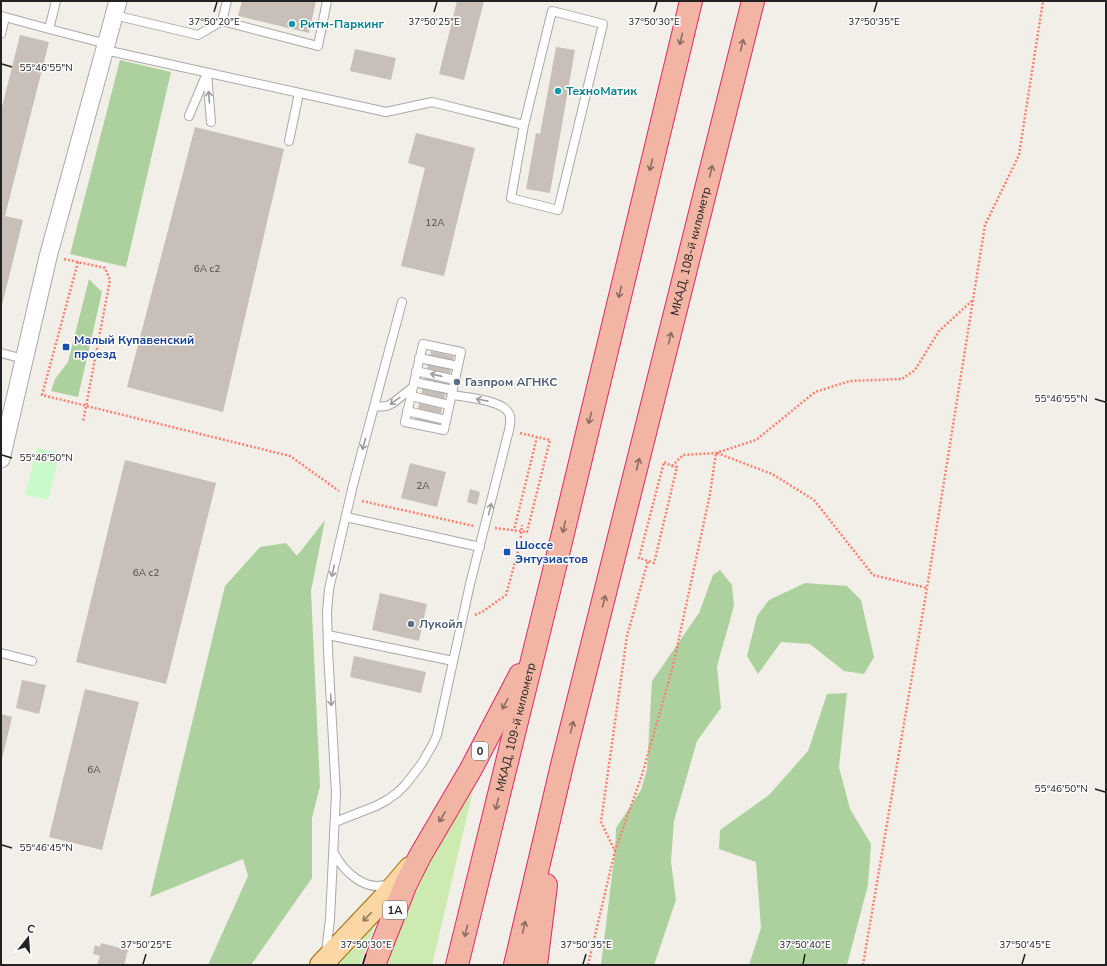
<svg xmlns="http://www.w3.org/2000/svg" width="1107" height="966" font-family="'Nunito Sans',sans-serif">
	<rect width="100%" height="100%" fill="#f2efe9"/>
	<path fill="#cdebb0" d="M475,782L432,965H386L398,932L431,858Z
		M374,927L360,965H332L365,933Z"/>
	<path fill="#add19e" d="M120,60L171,72L126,267L70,254Z
		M89,279L102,292L78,397L51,391L55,379L68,362Z
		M325,520L311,591L320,786L312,818V878L251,965H208L248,876L243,859L150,897L225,586L260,547L286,543L297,556Z
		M720,570L732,585L734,606L717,666L721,708L697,741L674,821L671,862L676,900L654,965H601L615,851L616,828L641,790L647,769L652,681L699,613L713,575Z
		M805,583L847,586L861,600L874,657L864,674L844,671L810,644L781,642L758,674L747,656L757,616L769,600Z
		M847,693L839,767L850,809L871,844L868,885L847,965H749L761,928L756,862L719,849L720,830L769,795L808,751L827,694Z"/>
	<path fill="#c8facc" d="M37,448L60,453L48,500L25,495Z"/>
	<path fill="#c7bfb8" d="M242,1H316L309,33L238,16Z
		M457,1H484L464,80L439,74Z
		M20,35L49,42L5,216L23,220L2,305L1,111Z
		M556,47L575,50L550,193L526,189L536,133L540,134Z
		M355,49L396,58L391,80L350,71Z
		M195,127L284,149L223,412L127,387Z
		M416,133L475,148L444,276L401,266L425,168L408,163Z
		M431,351L454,356L437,431L414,426Z
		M125,460L216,483L166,684L76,662Z
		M410,463L446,472L437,507L401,498Z
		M470,489L480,492L477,505L467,502Z
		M380,593L427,604L419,641L372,630Z
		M354,656L426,672L421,693L350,677Z
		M22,680L46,685L39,714L16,708Z
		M85,689L139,702L102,850L49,837Z
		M1,714L12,717L2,759H1Z
		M101,943L128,950L124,965H97L100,956L93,954L95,945L100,947Z"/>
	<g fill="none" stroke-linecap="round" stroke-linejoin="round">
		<defs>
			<path id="service" d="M56,1L49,29L107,44
				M114,15L198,35L222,21L227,1
				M1,16L5,17L1,34
				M5,17L49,29
				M222,21L318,46L327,1
				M105,50L386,112L432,102L524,125L552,11L603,24L558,210L511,198L524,125
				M207,73L211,122
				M189,116L207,73
				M289,141L299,93
				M423,344L461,352L444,430L405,422Z
				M1,353L24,359
				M419,358L458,366
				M416,371L455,380
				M414,382L453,390
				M411,396L449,405
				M374,407L387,406L393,403L413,387
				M407,411L446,420
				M346,517L480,547
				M328,635L453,661
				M1,653L32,661
				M335,822L376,806L387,800L397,793L406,784L422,763L433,744L437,735L470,584L509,430C510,424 512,417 508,412C501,400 465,397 452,395
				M334,853C344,872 367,894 390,883
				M326,952L330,919L336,794L328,651L327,612L329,589L353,485L402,302"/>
			<path id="minor" d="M1,459L48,257L118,1"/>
			<path id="primary" d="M321,965L387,895L410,868"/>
			<g id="trunk">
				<path d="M374,965L405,886L420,856L471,769L520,675"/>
				<path id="s1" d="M457,965L552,579L691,1"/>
				<path id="s2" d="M515,965L562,765L753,1"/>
				<path d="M536,965L546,885"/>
			</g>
		</defs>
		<use href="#service" stroke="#a9a9a9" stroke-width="10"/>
		<use href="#minor" stroke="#a9a9a9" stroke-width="19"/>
		<use href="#primary" stroke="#a06b00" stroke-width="24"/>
		<use href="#trunk" stroke="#dc2a67" stroke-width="24"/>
		<path stroke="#fa8072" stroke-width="2.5" stroke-dasharray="2 2" stroke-linecap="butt" d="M64,259L105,268L110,280L83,422
			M78,262L42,395L290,456L339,491
			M520,433L537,437
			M717,453L772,474L814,500L873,575L927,588
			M672,466L683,455L716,453L756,440L815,392L850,381L902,379L915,370L939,331L973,300
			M362,501L474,526
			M495,528L527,532L550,440L537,437L514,530
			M475,615L482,612L506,595L520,544L522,525
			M615,851L642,775L673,666L710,494L716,453
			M588,965L615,851L601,822L627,636L648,561L639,558L664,462L672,466L677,467L654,563L648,561
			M863,965L927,588L985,225L1019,155L1043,1"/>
		<use href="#service" stroke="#fff" stroke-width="8"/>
		<use href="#minor" stroke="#fff" stroke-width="17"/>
		<use href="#primary" stroke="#fcd6a4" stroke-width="22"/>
		<use href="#trunk" stroke="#f2b4a3" stroke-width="22"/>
	</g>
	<defs><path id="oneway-shaft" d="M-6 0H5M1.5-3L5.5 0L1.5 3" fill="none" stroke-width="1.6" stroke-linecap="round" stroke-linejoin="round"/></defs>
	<g stroke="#8a6b62">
		<use href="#oneway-shaft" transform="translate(681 39) rotate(104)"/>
		<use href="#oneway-shaft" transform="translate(742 45) rotate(-76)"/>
		<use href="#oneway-shaft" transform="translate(651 165) rotate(104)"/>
		<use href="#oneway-shaft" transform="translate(711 171) rotate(-76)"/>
		<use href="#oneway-shaft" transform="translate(620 292) rotate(104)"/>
		<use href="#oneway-shaft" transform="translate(670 338) rotate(-76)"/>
		<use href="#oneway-shaft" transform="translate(590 418) rotate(104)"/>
		<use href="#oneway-shaft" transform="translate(638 464) rotate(-76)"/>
		<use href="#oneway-shaft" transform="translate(564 527) rotate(103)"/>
		<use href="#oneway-shaft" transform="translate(604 601) rotate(-76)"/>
		<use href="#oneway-shaft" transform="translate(505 704) rotate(118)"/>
		<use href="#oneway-shaft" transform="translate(572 727) rotate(-76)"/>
		<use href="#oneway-shaft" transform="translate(497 804) rotate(104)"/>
		<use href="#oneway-shaft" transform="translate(442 817) rotate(120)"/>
		<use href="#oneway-shaft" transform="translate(524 927) rotate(-77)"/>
		<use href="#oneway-shaft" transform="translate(466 931) rotate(104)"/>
	</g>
	<g stroke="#9c9c9c">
		<use href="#oneway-shaft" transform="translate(209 97) rotate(-94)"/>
		<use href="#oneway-shaft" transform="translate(436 375) rotate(-167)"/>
		<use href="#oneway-shaft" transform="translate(482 400) rotate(-169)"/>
		<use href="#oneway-shaft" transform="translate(395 401) rotate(144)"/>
		<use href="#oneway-shaft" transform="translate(364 444) rotate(105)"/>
		<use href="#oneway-shaft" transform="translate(490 509) rotate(-76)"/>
		<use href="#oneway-shaft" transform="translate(333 571) rotate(102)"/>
		<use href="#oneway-shaft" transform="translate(331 700) rotate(87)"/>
	</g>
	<use stroke="#8f7c63" href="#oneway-shaft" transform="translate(367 917) rotate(134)"/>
	<path fill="none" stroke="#222" stroke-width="1.5" d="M214,12L217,2M434,12L437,2M654,12L657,2M874,12L877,2M2,64L12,67M1095,399L1105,402M2,455L12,458M1095,789L1105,792M2,845L12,848M143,964L146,954M363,964L366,954M583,964L586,954M803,964L805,954M1022,964L1025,954"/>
	<g fill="#0f9aa8" stroke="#fff" stroke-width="1.5">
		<circle cx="292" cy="24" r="4"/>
		<circle cx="558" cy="91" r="4"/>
	</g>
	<g fill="#1a4fb4" stroke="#fff" stroke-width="1.5">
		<rect x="62" y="343" width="8" height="8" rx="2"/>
		<rect x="503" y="548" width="8" height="8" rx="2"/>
	</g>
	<g fill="#5c6f8a" stroke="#fff" stroke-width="1.5">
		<circle cx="457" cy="382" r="4"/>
		<circle cx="411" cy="624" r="4"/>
	</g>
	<g text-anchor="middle" stroke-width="3" stroke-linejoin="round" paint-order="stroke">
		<g font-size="10" fill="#4b4948">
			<text x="435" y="226">12А</text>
			<text x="207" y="272">6A c2</text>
			<text x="423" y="489">2А</text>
			<text x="146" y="576">6А с2</text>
			<text x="94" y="773">6А</text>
		</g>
		<g fill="#fff" stroke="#646464" stroke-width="1">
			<rect x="472" y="742" width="16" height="18" rx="3"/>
			<rect x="383" y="901" width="24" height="18" rx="3"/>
		</g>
		<g font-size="11" font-weight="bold" fill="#222">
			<text x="480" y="755">0</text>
			<text x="395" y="914">1A</text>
		</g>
		<g font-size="12" font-weight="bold" fill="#0d838f" stroke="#fff" text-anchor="start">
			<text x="300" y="28">Ритм-Паркинг</text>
			<text x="566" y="95">ТехноМатик</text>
		</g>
		<g font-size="12" fill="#222" stroke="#fff">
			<text dy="4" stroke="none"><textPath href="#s2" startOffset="735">МКАД, 108-й километр</textPath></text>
			<text dy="4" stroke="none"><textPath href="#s1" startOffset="245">МКАД, 109-й километр</textPath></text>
		</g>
		<g font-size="12" font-weight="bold" fill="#164399" stroke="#fff" text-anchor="start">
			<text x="74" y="344">Малый Купавенский<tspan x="74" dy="14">проезд</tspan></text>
			<text x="515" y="549">Шоссе<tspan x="515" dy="14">Энтузиастов</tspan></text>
		</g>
		<g font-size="12" font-weight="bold" fill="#4e5e75" stroke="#fff" text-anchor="start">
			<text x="465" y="386">Газпром АГНКС</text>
			<text x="419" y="628">Лукойл</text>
		</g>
	</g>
	<g font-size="10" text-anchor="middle" fill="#222" stroke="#fff" stroke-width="3" stroke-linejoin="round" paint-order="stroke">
		<text x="214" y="25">37°50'20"E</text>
		<text x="434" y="25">37°50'25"E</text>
		<text x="654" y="25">37°50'30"E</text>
		<text x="874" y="25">37°50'35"E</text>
		<text x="46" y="71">55°46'55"N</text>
		<text x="1061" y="402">55°46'55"N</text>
		<text x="46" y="461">55°46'50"N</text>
		<text x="1061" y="792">55°46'50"N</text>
		<text x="46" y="851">55°46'45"N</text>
		<text x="146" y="948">37°50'25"E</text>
		<text x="366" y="948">37°50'30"E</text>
		<text x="586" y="948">37°50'35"E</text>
		<text x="805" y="948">37°50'40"E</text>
		<text x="1025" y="948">37°50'45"E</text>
	</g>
	<rect width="1107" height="966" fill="none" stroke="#222222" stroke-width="4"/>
	<g transform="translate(28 938) rotate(17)" stroke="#ffffff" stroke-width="3" paint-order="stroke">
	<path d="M0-3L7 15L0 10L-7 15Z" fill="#222222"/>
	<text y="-6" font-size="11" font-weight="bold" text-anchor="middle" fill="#222222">С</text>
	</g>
</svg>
